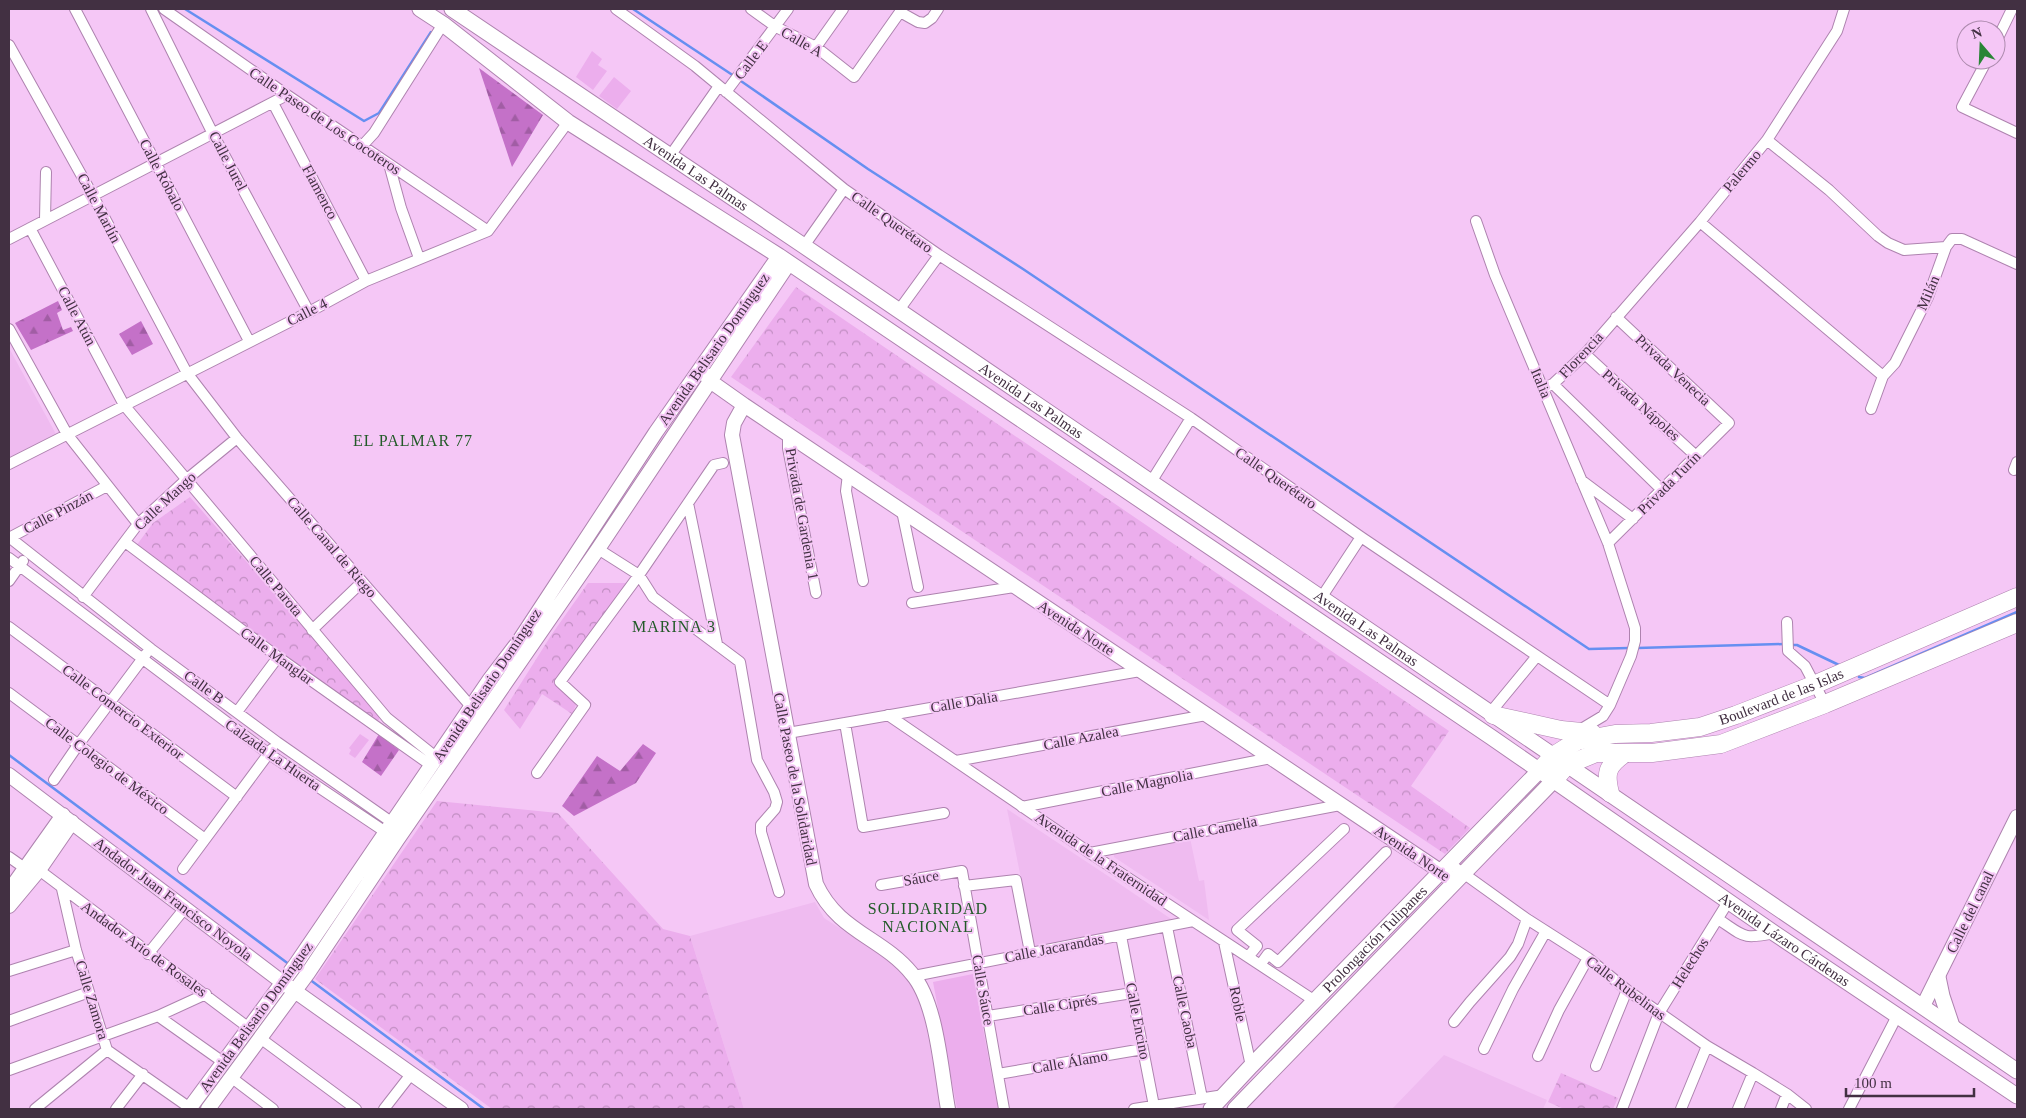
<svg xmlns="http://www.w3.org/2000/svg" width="2026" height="1118" font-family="'Times New Roman',serif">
	<defs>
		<pattern id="forest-firs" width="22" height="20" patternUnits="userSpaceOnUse" patternTransform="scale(1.25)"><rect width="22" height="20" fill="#c471c8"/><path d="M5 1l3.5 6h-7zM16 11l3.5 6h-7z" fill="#a15da4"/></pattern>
		<pattern id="park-crowns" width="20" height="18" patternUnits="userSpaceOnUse" patternTransform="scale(1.25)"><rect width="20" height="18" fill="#ecaeed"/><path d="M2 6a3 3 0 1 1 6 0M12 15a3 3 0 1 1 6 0" fill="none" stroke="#c18ec2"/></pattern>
	</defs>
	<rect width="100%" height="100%" fill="#f5c7f6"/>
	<path fill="#efbbf0" d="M9,348L57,436L9,460Z
		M1007,809L1114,880L1174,921L1035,948Z
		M1190,838L1199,881L1204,880L1209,920L1114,857V852Z
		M815,902L824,918L895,964L920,995L942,1109H744L690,936Z
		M1444,1055L1547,1100L1543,1109H1392Z"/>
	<path fill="#ecaeed" d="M592,51L602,59L598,65L607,71L593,90L576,77Z
		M614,77L631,91L617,109L599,96Z
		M360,734L369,740L355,758L349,754L351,750L349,748Z
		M973,974L998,1109H957L933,982Z"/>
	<path fill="url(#forest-firs)" d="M479,68L543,115L512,167Z
		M58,301L62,310L57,313L63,330L71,327L73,331L31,350L15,323Z
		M141,321L153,344L132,355L119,334Z
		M379,734L399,750L381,776L362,762Z
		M643,744L656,753L636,783L574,816L562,806L597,756L620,771Z"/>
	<path fill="url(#park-crowns)" d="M796,287L1449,731L1411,786L1470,828L1445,854L731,377Z
		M190,497L380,714L379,720H375L136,546L153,523Z
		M588,583H628L556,681L576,705L572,714L542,694L520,729L504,710L552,634Z
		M437,801L558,813L663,929L690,936L744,1109H492L315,979Z
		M1561,1073L1618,1098L1613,1109H1564L1548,1102Z"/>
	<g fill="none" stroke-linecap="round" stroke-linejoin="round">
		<path stroke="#668ff1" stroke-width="2.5" d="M185,9L364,121L379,113L431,32
			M633,9L734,76
			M738,79L868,169L1023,269L1589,649L1629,648
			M1790,645H1797L1839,665
			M1637,648L1784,644
			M1859,677L1865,678L2017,612
			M9,755L290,965
			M309,979L484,1109"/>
		<defs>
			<path id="street" d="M75,9L249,341
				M151,9L213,134L309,312
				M164,9L287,95L488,231
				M616,9L695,66L844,189L939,255
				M751,9L776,27L816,47L854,77L900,12L918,22L925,23L932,18L938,9
				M1996,42L2012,9
				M9,45L93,196L187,373L237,438L481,718
				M816,47L843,9
				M1987,60L1962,107L2017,133
				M726,92L788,9
				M273,103L366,281
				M1767,140L1829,190L1878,236L1888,243L1904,250L1946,247
				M362,146L374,133L443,24
				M670,156L719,86
				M389,164L401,208L419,258
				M45,219L46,172
				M1476,221L1495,275L1608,543L1635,628V641L1631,656L1610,705L1603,716L1578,731
				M1700,222L1883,376
				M30,228L124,405L387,718L437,758
				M9,239L287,95
				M804,246L844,189
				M899,310L939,255L1191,418L1361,537L1610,705
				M9,329L67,434L138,524
				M1585,354L1696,456
				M1553,384L1662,490
				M1543,388L1553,384L1585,354L1700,222L1767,140L1837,31L1844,9
				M1871,409L1883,376L1895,363L1928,297L1946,247L1952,239H1962L2017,264
				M788,434V448L816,593
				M9,464L309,312L366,281L488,231L568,122
				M2014,470L2017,462
				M848,474L846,491L863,581
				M1581,480L1633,519
				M1151,482L1191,418
				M688,503L717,644
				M902,511L918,587
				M9,537L151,649L277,742L397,826
				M9,538L107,486
				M125,542L278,657L432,766
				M1608,543L1729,423L1616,317
				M598,549L639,575L653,597L740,662L757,760L774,792L777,802L775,809L761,825V832L779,892
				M9,558L269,754L390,835
				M9,581L23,561
				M83,597L138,524L187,479L237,438
				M1321,598L1361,537
				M912,603L1014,587
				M1787,622L1788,651L1805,666L1825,704
				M9,627L237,797
				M312,630L362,582
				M9,693L205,839
				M237,712L278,657
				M1490,713L1537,656
				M888,715L1090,853L1315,1001
				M845,723L863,827L944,813
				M788,733L1140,671
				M956,761L1206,715
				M537,773L585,705L560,682L639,575L714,465L723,463
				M54,780L78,745L146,654
				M1022,807L1271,758
				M1090,853L1340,805
				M9,857L26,869
				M1449,863L1527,919L1588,958L1627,990L1707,1046L1753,1073L1787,1094L1806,1109
				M183,869L272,749
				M39,870L249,1028
				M881,885L962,871L1004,1109
				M964,886L1016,880L1030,952
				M62,889L76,950L107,1050
				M1718,919C1744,936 1742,940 1774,933
				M1167,927L1202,1098
				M1121,936L1154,1106
				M1224,942L1251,1066
				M148,954L185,908
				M1248,957L1257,946L1237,930L1344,829
				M1260,965L1268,954L1278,962L1386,852
				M9,971L76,950
				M914,976L1193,921
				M158,1016L223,1062
				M988,1016L1132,993
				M9,1021L89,992
				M1454,1022L1470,1002L1510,957L1518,944L1527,919
				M260,1038L356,1109
				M1484,1049L1513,989L1546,931
				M107,1050L190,1108
				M1538,1056L1559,1010L1588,958
				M1596,1066L1627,990
				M9,1070L158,1016L206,994
				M998,1074L1143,1049
				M232,1078L273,1109
				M35,1109L107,1050
				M116,1109L143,1074
				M384,1109L412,1073
				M1134,1109L1224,1095
				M1622,1109L1659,1013L1728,902
				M1681,1109L1707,1046
				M1738,1109L1753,1073
				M1781,1109L1787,1094
				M1849,1109L1897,1016"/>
			<path id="secondary" d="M706,375L710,381L744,405L1455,881
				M744,405L734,423L732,435L816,884C838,932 882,937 912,974C937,1003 941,1071 948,1109
				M9,775L282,982L461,1109
				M9,891L63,815
				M9,906L39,870L72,822
				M1923,1006L2017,817
				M189,1109L296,964L490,679L519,641L656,432L779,256
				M208,1109L308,973L397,840L598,549L789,263"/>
			<g id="primary">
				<path id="s1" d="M420,9L443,24L568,122L779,256L1491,737L1774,933L2017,1096"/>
				<path id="s2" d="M452,9L804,246L2017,1071"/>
				<path d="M1938,977L1942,996L1952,1026"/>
				<path id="s3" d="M1211,1109L1251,1066L1540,770"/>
				<path d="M1235,1109L1554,780"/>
			</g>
			<g id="highway">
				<path d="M1493,715L1561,730L1592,733"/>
				<path id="s4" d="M1540,770L1553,756L1577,741L1615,734L1651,733L1700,727L1736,715L1816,684L2017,597"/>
				<path d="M1554,780L1567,765L1596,753H1652L1721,744L1825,704L2017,623"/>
				<path d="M1610,793C1605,773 1607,766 1624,754"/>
			</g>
		</defs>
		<use href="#street" stroke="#ae83af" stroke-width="12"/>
		<use href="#secondary" stroke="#ae83af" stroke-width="16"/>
		<use href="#primary" stroke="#ae83af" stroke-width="17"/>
		<use href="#highway" stroke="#ae83af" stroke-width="19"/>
		<use href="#street" stroke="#fff" stroke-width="10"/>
		<use href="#secondary" stroke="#fff" stroke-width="14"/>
		<use href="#primary" stroke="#fff" stroke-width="15"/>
		<use href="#highway" stroke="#fff" stroke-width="18"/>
	</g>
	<g text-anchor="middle" stroke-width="4" stroke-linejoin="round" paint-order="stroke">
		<g font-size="15" fill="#423042" stroke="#f5c7f6">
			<text transform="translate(802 42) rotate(30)" y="5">Calle A</text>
			<text transform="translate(751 60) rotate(-53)" y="5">Calle E</text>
			<text transform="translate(325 121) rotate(34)" y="5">Calle Paseo de Los Cocoteros</text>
			<text transform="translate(228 161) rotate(62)" y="5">Calle Jurel</text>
			<text transform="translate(1742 171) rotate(-50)" y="5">Palermo</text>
			<text dy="5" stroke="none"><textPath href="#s2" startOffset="294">Avenida Las Palmas</textPath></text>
			<text transform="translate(162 175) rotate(62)" y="5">Calle Róbalo</text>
			<text transform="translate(320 192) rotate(62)" y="5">Flamenco</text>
			<text transform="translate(99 208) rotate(62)" y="5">Calle Marlín</text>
			<text transform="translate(892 222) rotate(35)" y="5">Calle Querétaro</text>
			<text transform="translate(1928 293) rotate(-67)" y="5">Milán</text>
			<text transform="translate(307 312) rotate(-27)" y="5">Calle 4</text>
			<text transform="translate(77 316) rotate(62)" y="5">Calle Atún</text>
			<text transform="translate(714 349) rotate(-55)" y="5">Avenida Belisario Domínguez</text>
			<text transform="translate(1581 355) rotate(-47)" y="5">Florencia</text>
			<text transform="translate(1673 370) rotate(43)" y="5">Privada Venecia</text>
			<text transform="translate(1541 383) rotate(67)" y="5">Italia</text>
			<text dy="5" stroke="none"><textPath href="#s2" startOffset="699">Avenida Las Palmas</textPath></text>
			<text transform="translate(1641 405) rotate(42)" y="5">Privada Nápoles</text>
			<text transform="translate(1276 478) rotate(35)" y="5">Calle Querétaro</text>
			<text transform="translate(1669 483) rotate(-45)" y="5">Privada Turín</text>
			<text transform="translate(165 501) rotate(-43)" y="5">Calle Mango</text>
			<text transform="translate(58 512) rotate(-28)" y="5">Calle Pinzán</text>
			<text transform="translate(802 514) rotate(80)" y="5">Privada de Gardenia 1</text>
			<text transform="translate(332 547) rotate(49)" y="5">Calle Canal de Riego</text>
			<text transform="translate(276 586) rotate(50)" y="5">Calle Parota</text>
			<text transform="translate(1076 628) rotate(33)" y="5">Avenida Norte</text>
			<text dy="5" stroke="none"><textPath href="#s2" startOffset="1104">Avenida Las Palmas</textPath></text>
			<text transform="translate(277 656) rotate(36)" y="5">Calle Manglar</text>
			<text transform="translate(487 685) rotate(-56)" y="5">Avenida Belisario Domínguez</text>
			<text transform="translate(204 687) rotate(36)" y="5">Calle B</text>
			<text dy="5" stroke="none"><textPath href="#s4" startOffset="258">Boulevard de las Islas</textPath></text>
			<text transform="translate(964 702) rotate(-10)" y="5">Calle Dalia</text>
			<text transform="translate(123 712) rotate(37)" y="5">Calle Comercio Exterior</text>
			<text transform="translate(1081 738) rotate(-11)" y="5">Calle Azalea</text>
			<text transform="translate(273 755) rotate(35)" y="5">Calzada La Huerta</text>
			<text transform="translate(107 766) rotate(37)" y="5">Calle Colegio de México</text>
			<text transform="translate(795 779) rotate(79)" y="5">Calle Paseo de la Solidaridad</text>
			<text transform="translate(1147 783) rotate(-11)" y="5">Calle Magnolia</text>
			<text transform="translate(1215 829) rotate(-11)" y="5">Calle Camelia</text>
			<text transform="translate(1412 853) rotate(34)" y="5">Avenida Norte</text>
			<text transform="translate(1101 859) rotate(34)" y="5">Avenida de la Fraternidad</text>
			<text transform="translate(921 878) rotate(-10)" y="5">Sáuce</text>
			<text transform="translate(173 899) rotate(37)" y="5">Andador Juan Francisco Noyola</text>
			<text transform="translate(1970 912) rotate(-64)" y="5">Calle del canal</text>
			<text dy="5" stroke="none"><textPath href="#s3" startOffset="236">Prolongación Tulipanes</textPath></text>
			<text dy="5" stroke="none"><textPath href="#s1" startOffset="1652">Avenida Lázaro Cárdenas</textPath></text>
			<text transform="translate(1054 948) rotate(-11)" y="5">Calle Jacarandas</text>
			<text transform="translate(144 949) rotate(36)" y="5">Andador Ario de Rosales</text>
			<text transform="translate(1690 963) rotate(-58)" y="5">Helechos</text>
			<text transform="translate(1626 988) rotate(37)" y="5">Calle Rubelinas</text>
			<text transform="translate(983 990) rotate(80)" y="5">Calle Sáuce</text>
			<text transform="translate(92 1000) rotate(73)" y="5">Calle Zamora</text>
			<text transform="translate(1238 1004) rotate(78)" y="5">Roble</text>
			<text transform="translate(1060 1005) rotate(-9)" y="5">Calle Ciprés</text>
			<text transform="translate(1185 1012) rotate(78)" y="5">Calle Caoba</text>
			<text transform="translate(256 1017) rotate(-54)" y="5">Avenida Belisario Domínguez</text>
			<text transform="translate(1138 1021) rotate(79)" y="5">Calle Encino</text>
			<text transform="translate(1070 1062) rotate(-10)" y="5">Calle Álamo</text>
		</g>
		<g font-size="16" letter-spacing="1" fill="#225a28" stroke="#f5c7f6">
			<text x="413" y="446">EL PALMAR 77</text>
			<text x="674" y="632">MARINA 3</text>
			<text x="928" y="914">SOLIDARIDAD<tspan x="928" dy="18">NACIONAL</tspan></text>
		</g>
	</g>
	<rect width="2026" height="1118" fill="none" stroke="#423042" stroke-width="20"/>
	<g transform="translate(1981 45) rotate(341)"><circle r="24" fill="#f5c7f6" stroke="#ad8bae"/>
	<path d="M0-4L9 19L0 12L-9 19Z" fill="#298536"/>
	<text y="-8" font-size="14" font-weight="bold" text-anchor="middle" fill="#423042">N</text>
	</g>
	<path d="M1846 1088v8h128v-8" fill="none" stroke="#423042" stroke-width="2.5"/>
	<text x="1854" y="1088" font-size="15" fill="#423042" stroke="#f5c7f6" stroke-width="4" paint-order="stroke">100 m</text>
</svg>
